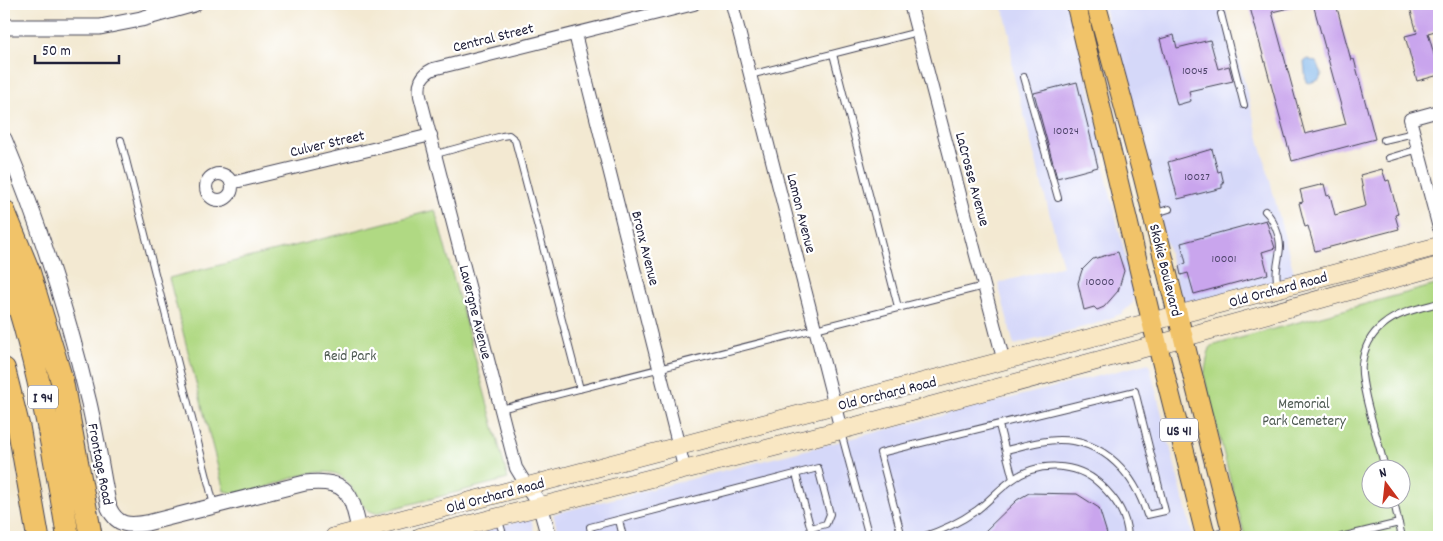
<svg xmlns="http://www.w3.org/2000/svg" width="1443" height="541" font-family="Dekko,sans-serif">
	<rect width="100%" height="100%" fill="#fff"/>
	<filter id="ink" filterUnits="userSpaceOnUse"><feTurbulence type="fractalNoise" baseFrequency=".02" numOctaves="2"/><feDisplacementMap in="SourceGraphic" scale="10" xChannelSelector="R" yChannelSelector="G"/><feConvolveMatrix kernelMatrix="1 2 1 2 8 2 1 2 1" color-interpolation-filters="sRGB"/></filter>
	<filter id="wash" filterUnits="userSpaceOnUse"><feTurbulence type="fractalNoise" baseFrequency=".0096" numOctaves="4" result="noise"/><feDisplacementMap in="SourceGraphic" scale="20" xChannelSelector="R" yChannelSelector="G"/><feGaussianBlur stdDeviation="1.12" result="paint"/><feColorMatrix in="noise" values="0 0 0 0 0 0 0 0 0 0 0 0 0 0 0 0 0 1.4 0 .05"/><feComposite in="paint" operator="in"/></filter>
	<g filter="url(#wash)">
		<rect width="100%" height="100%" fill="#f3e9d2"/>
		<path fill="#d5d8f9" d="M1002,4H1070L1103,148L1106,176L1134,292L1133,303L1121,314L1092,325L1014,345L998,283L1063,266L1013,72L1010,35Z
			M1103,4H1224L1295,277L1183,306Z
			M1149,363L1193,537H559L553,514Z
			M531,518L535,537H460Z"/>
		<path fill="#b0d983" stroke="#697e5f" fill-rule="evenodd" d="M435,210L508,479L376,513C355,510 356,478 333,473C296,466 260,501 224,491L169,278Z
			M1439,284V537H1245L1204,376L1208,354L1211,346ZM1370,468H1400V498H1370Z"/>
		<path fill="#7bb4eb" stroke="#4e6b93" d="M1308,59L1316,62L1322,74L1319,80L1309,83L1306,82L1304,62Z"/>
		<g id="blocks">
			<path fill="#c9a5ed" d="M1249,4H1293V7L1272,12L1305,134L1346,124L1313,4H1336L1351,60L1354,59L1375,139L1292,161Z
				M1409,4H1434L1439,24V30L1428,33L1437,65L1439,64V75L1417,81L1405,36L1417,33Z
				M1174,35L1177,48L1210,40L1218,69L1229,66L1233,81L1189,91L1191,101L1177,105L1160,39Z
				M1077,82L1098,167L1057,178L1034,93Z
				M1212,149L1218,172L1221,171L1224,184H1222V188L1178,199L1168,162Z
				M1382,169L1386,181L1389,180L1398,214L1395,215L1399,229L1315,251L1308,226L1305,227L1299,203L1303,202L1300,190L1324,184L1327,196L1330,195L1335,215L1366,206L1360,175Z
				M1266,220L1275,248L1262,252L1268,274L1194,294L1188,273L1181,275L1179,266L1186,263L1181,243Z
				M1118,252L1124,271L1118,291L1104,307L1097,310L1094,307L1084,310L1078,283L1082,270L1093,259Z
				M1029,493L1077,494L1099,508L1108,537H986L985,531L1017,500Z"/>
		</g>
	</g>
	<g filter="url(#ink)">
		<use href="#blocks" fill-opacity="0" stroke="#414052" stroke-width="1"/>
		<g fill="none" stroke-linecap="round" stroke-linejoin="round">
			<defs>
				<path id="service" d="M1221,14L1244,105
					M833,54L898,307
					M750,75L918,32
					M1024,77L1058,198
					M121,140L214,505
					M1384,140L1414,133
					M436,154L502,136L509,135L515,140L580,389
					M1389,158L1419,149
					M1265,211C1273,218 1280,236 1280,247C1279,262 1274,272 1278,287
					M1153,214L1169,209
					M501,409L984,286
					M999,425L1013,479
					M841,432L869,537
					M1385,468C1380,446 1359,384 1362,364C1364,348 1370,335 1383,325C1398,312 1420,308 1439,303
					M796,474L813,537
					M1393,498L1402,537
					M498,518L504,537
					M619,520L623,537
					M468,526L470,537
					M1209,536L1231,530
					M592,537L590,527L818,468L830,514L826,524L811,528
					M902,537L880,453L1135,391L1165,511L1147,515C1135,475 1105,440 1059,440C1041,440 1023,446 1006,450
					M922,537C941,531 960,522 977,510C989,501 999,489 1012,480C1038,461 1076,462 1100,484C1116,499 1127,515 1128,537
					M1341,537L1399,523"/>
				<path id="minor" d="M732,4L841,430
					M910,4L1004,362
					M575,34L685,471
					M1439,111L1410,119L1439,228
					M206 187a13 13 0 1 1 26 0a13 13 0 1 1-26 0Z
					M231,183L431,135
					M527,486L516,468L420,96C418,83 421,75 433,69L694,4"/>
				<path id="tertiary" d="M4,27H100L141,19L194,4
					M4,139C39,223 68,314 89,403C97,438 102,473 109,508C117,526 129,526 147,523L305,483C353,478 351,498 361,537
					M527,486L540,505L549,537"/>
				<path id="secondary" d="M334,537L1439,246
					M420,537L841,430L1196,334L1439,266"/>
				<path id="primary" d="M1076,4L1152,323L1206,537
					M1096,4L1143,176L1233,537"/>
				<path id="motorway" d="M4,211L29,272L62,381L91,537
					M4,260C35,350 53,443 68,537
					M4,369L19,429L38,537"/>
			</defs>
			<use href="#service" stroke="#414052" stroke-width="8"/>
			<use href="#minor" stroke="#414052" stroke-width="14"/>
			<use href="#tertiary" stroke="#414052" stroke-width="17"/>
			<use href="#secondary" stroke="#414052" stroke-width="19"/>
			<use href="#primary" stroke="#414052" stroke-width="21"/>
			<use href="#motorway" stroke="#414052" stroke-width="24"/>
			<use href="#service" stroke="#fff" stroke-width="6"/>
			<use href="#minor" stroke="#fff" stroke-width="12"/>
			<use href="#tertiary" stroke="#fff" stroke-width="15"/>
			<use href="#secondary" stroke="#f9e7c3" stroke-width="18"/>
			<use href="#primary" stroke="#f1c369" stroke-width="19"/>
			<use href="#motorway" stroke="#f1c369" stroke-width="22"/>
		</g>
	</g>
	<g text-anchor="middle" stroke-width="4.5" stroke-linejoin="round" paint-order="stroke">
		<g font-size="12" fill="#4c4368">
			<text x="1195" y="74">10045</text>
			<text x="1066" y="134">10024</text>
			<text x="1197" y="180">10027</text>
			<text x="1224" y="262">10001</text>
			<text x="1100" y="285">10000</text>
		</g>
		<g fill="#fff" stroke="#646476" stroke-width="1">
			<rect x="28" y="385.5" width="30" height="23" rx="4"/>
			<rect x="1160" y="418.5" width="38" height="23" rx="4"/>
		</g>
		<g font-size="14" font-weight="bold" fill="#22223b">
			<text x="43" y="402">I 94</text>
			<text x="1179" y="435">US 41</text>
		</g>
		<g font-size="15" fill="#22223b" stroke="#fff">
			<text transform="translate(493 37) rotate(-14)" y="5">Central Street</text>
			<text transform="translate(327 143) rotate(-13)" y="5">Culver Street</text>
			<text transform="translate(973 179) rotate(75)" y="5">LaCrosse Avenue</text>
			<text transform="translate(802 213) rotate(76)" y="5">Lamon Avenue</text>
			<text transform="translate(646 248) rotate(76)" y="5">Bronx Avenue</text>
			<text transform="translate(1166 270) rotate(76)" y="5">Skokie Boulevard</text>
			<text transform="translate(1278 289) rotate(-15)" y="5">Old Orchard Road</text>
			<text transform="translate(476 312) rotate(76)" y="5">Lavergne Avenue</text>
			<text transform="translate(887 393) rotate(-14)" y="5">Old Orchard Road</text>
			<text transform="translate(101 464) rotate(79)" y="5">Frontage Road</text>
			<text transform="translate(495 495) rotate(-15)" y="5">Old Orchard Road</text>
		</g>
		<g font-size="15" fill="#4d5951" stroke="#fff">
			<text x="350" y="360">Reid Park</text>
			<text x="1304" y="408">Memorial<tspan x="1304" dy="17">Park Cemetery</tspan></text>
		</g>
	</g>
	<rect width="1443" height="541" fill="none" stroke="#fff" stroke-width="20"/>
	<g transform="translate(1386 484) rotate(345)"><circle r="24" fill="#ffffff" stroke="#a7a7b1"/>
	<path d="M0-4L9 19L0 12L-9 19Z" fill="#c8321e"/>
	<text y="-8" font-size="14" font-weight="bold" text-anchor="middle" fill="#22223b">N</text>
	</g>
	<path d="M35 55v8h84v-8" fill="none" stroke="#22223b" stroke-width="2.5"/>
	<text x="42" y="55" font-size="15" fill="#22223b" stroke="#ffffff" stroke-width="4" paint-order="stroke">50 m</text>
</svg>
